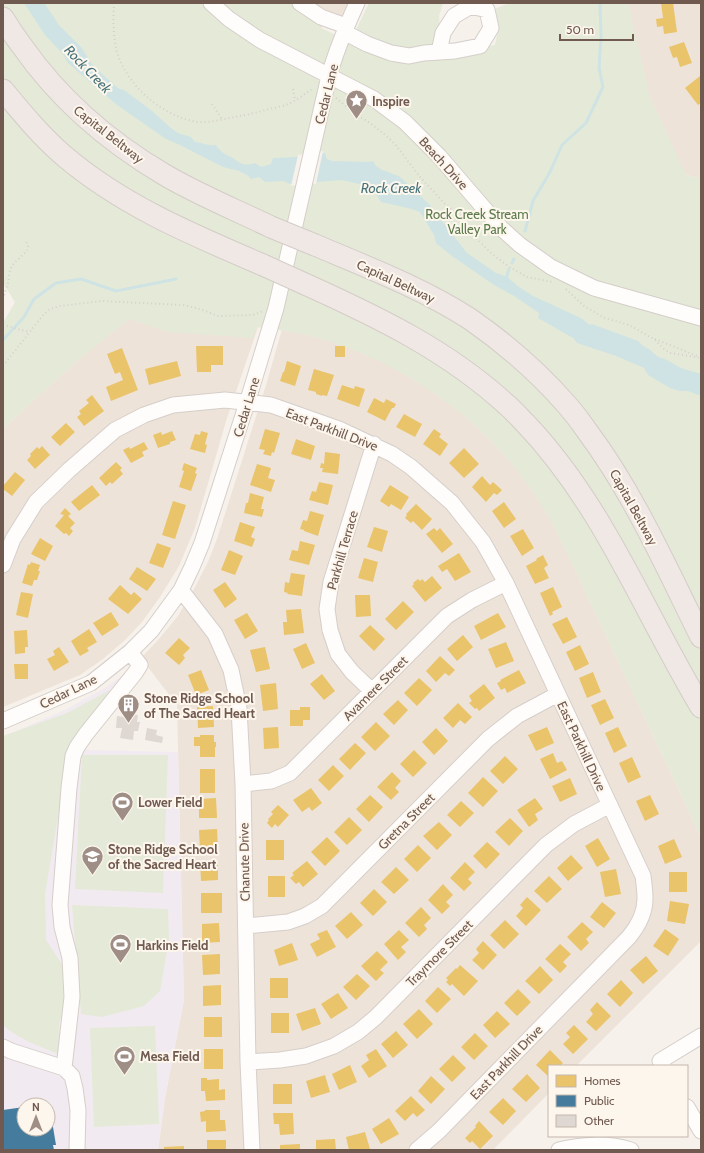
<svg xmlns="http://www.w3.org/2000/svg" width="704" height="1153" font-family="Cabin,sans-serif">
	<rect width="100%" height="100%" fill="#f6f1eb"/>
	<path fill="#eee3d9" d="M259,3H357L346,26L332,21L321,28Z
		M620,3H701V178L686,175L662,138Z
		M287,312L412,371L528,470L687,807L701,838V941L576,1066H549V1093L493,1150H158L165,1098L184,1000L177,705L141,658L158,640L178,616L195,587L208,562L217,539L266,385Z
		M126,315L258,327L227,418L195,528L179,566L160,597L142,622L125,640L103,659L80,675L3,707V428L71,366Z"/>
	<path fill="#f2eaf1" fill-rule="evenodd" d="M135,666L85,747L88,750L178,752L184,1000L165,1098L158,1150H3V737L67,709L108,686ZM24,1105H48V1129H24Z"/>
	<path fill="#e4ead7" d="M3,3H289L319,23V27L353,43L381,58L391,62L495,45L499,26L495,9L509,3H628L650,97L686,175L701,178V838L687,807L555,528C539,500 521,473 499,449C454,400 386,357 322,339C301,333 279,330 257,327L253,338L168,332L129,319L77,361L3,428V323L15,302L3,283Z
		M369,3H443L439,16L440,34L436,43L411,50L389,49L353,36Z
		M110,690L70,745L45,894L46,940L67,972V1001L59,1023L58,1054C39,1046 18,1039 3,1025V736L67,713Z
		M82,755H168L163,893L75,889Z
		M72,905L168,909L169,939L160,991L144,1006L102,1017L81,1014Z
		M155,1026L159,1124L94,1127L90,1028Z"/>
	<path fill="#cfe3e4" d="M24,3H42L45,4L59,25L81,47L92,64L102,74L118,88L124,90L152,111L171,128L178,133L191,137L195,142C204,143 208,146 216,145C222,153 223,153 231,157C242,163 241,167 255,163L261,167L271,164L273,158L295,157L325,153L327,159L332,161L369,162L373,161L376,166L382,170L399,176L429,204L467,253L496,273L507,277L519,287L533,296L581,318L590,325L592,324L638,341L643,346L649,349L658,357L665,359L681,368L701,374V396L688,391H680L670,388L648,375L644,368L616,356L577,343L573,338L538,318L539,313L514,296L494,285L452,256L436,243L434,235L420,212L412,209L381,202L374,191L368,186L342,180L290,184L283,181L265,182L259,177L251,179L247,175L239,171L223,167L180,145L166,139L117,105L68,63L63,54L45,35Z"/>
	<path fill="#f6f1eb" d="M323,151L316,184L291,186L298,155Z"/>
	<path fill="#e9c46a" d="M661,3H673L677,32L664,34L663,26L657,27L656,19L663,18Z
		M684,42L692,63L680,67L677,57L673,58L669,47Z
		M700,76L701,77V103L698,105L685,88Z
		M196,346H223V365H211V372H197Z
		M335,346H345V357H335Z
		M122,348L138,390L111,401L106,387L123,380L120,372L115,374L107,354Z
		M177,361L181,376L149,385L145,369Z
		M287,361L301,366L295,386L280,381L283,372H284Z
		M314,369L334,375L327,396L322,395V396L316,394V392L308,390Z
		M342,385L354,389L355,386L365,389L359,407L337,399Z
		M92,395L104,411L84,426L77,417L81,414L79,411L89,403L86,400Z
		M374,398L384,403L386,399L396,404L394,408H392L385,421L367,412Z
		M404,414L422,424L415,437L396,427Z
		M66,423L75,432L60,446L51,437Z
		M265,429L280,433L274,453L272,452L271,456L263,454L265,450L259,449Z
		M434,429L441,434L439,437L448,444L440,456L423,444Z
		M172,431L176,440L170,442V444L158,448L153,435L161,432L162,435Z
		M201,431L208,433L205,444L207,445L205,453L190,449L195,434L200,435Z
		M296,439L315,446L311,460L291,454Z
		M144,442L148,449L142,452L144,456L131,463L123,450L129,447L130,449Z
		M42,446L50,455L35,469L27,460L31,456L30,454L37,447L39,449Z
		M464,448L479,464L464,478L449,463Z
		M325,452L340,454L338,474L322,472L323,468H320L321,463L324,464Z
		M116,462L122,468L120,470L123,474L112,484L110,482L106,486L99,478Z
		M184,463L197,468L195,473L197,474L191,491L179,487L184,471L182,470Z
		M257,464L271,468L268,478L275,480L271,492L250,485Z
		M15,472L25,480L12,496L3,489V486Z
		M482,476L490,485L493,482L502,490L497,495L494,493L486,502L472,487Z
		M319,482L333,485L328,505L309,500L312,491L316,492Z
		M92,485L100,495L79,511L71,502Z
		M390,485L409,497L401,510L391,504L389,507L380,501Z
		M250,493L264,497L261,509H264L262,517L244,513L246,503H248Z
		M173,501L186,505L175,539L162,535Z
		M504,502L516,519L504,528L492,511Z
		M416,504L432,519L422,530L413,521L411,523L405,518L407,515L406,514Z
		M65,508L71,514L68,516L75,523L70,528L73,531L69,536L66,533L64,534L55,526L64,515L60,514Z
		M310,511L324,515L318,536L304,531V530L300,529L303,520L307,521Z
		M240,522L255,527L251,537L255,539L252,547L234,541Z
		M374,527L388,531L382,552L367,547Z
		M434,528L437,531L440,528L453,544L442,553L426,534Z
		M523,529L534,548L522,556L510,536Z
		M40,538L53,546L45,561L31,554Z
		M300,541L315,545L309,565L289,560L292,550L298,551Z
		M157,543L171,548L163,568L149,563Z
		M229,550L243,556L235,575L221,570Z
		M459,553L471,572L455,581L447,569L442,572L438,566Z
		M543,555L548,565L544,568L549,578L535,584L526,566L537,560L536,559Z
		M364,558L378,562L373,582L358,578Z
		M31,562L40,565L38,571H40L37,580H34L32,586L22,583L28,564L30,565Z
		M137,567L156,579L147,591L129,579Z
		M291,573L305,575L302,596L287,594L288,593L284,592L285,582L289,583Z
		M432,576L442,588L425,602L412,586L414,584L413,583L418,579L420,581L422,579L425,582Z
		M225,582L237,599L225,608L213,590Z
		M120,585L131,595L134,592L142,599L128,614L108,599Z
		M553,587L562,607L552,612L553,614L550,616L540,593Z
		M21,592L33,594L28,618L16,615Z
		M355,595H370L371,616L356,617Z
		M403,601L414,612L396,630L385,619Z
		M301,609L304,633L284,635L283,622H287L286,610Z
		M111,612L119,625L102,636L93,623Z
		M247,613L258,631L245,639L234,620Z
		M498,613L506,627L481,640L474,626Z
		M567,617L577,637L563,644L552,624Z
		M370,625L385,639L374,651L359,636Z
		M89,629L97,642L87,648L89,651L80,656L71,641Z
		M27,630L28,647H25V653L15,654L14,631Z
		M463,635L473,647L457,661L447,649Z
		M179,638L190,648L183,655L185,658L179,665L165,653Z
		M506,642L514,661L496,668L488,649Z
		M306,643L315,663L302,669L293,649Z
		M580,645L589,664L575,671L566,652Z
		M59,647L69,662L54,671L47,659L55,655L53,651Z
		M265,647L270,669L256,672L250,650Z
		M440,656L455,670L449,676L445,673L436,682L426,671Z
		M14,664H28V679H15Z
		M201,670L209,690L196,695L188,675Z
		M519,670L526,683L507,693L505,688L501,690L497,683L501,681L500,680Z
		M593,672L601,692L587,698L579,678Z
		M322,674L335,691L324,700L310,684Z
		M419,678L432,690L417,706L404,693Z
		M276,683L278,709L263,711L260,685Z
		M484,684L495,698L479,711L477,708L475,709L469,703L472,701L469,696Z
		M605,699L614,718L600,725L591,705Z
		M398,700L408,710L394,725L383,714Z
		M458,703L472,717L465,724L460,720L453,728L443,718Z
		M213,706L214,727L198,728L197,707Z
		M300,707H310V720H303V726H290V710H300Z
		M376,722L390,736L375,751L361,737Z
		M278,727L279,748L264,749L263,728Z
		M547,727L554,743L536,751L528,735Z
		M618,727L627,746L614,753L605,733Z
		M436,728L448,741L434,755L422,742Z
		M200,735H214V742H216V747H215V757H200V746H194V737H200Z
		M355,743L366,753L350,770L339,759Z
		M414,750L427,763L413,777L400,764Z
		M553,753L557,763L562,761L567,770L550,779L540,759Z
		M505,756L518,769L503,784L490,771Z
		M632,757L641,777L628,783L619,763Z
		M333,765L344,776L329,791L318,780Z
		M200,769H215V793H200Z
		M392,772L401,781L395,788L399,792L391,800L377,787Z
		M483,777L498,791L483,807L468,793Z
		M570,778L577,794L560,802L552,786Z
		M311,788L322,803L312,811L309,807L302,812L293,800Z
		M370,795L383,807L369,822L356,809Z
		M650,795L659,814L645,821L636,801Z
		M216,798L217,818H199V799Z
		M535,798L543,809L535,814L538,820L529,827L517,810Z
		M461,801L474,813L460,827L447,815Z
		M278,805L289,815L278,827L275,824L272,828L267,823L269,820L268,819L273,814L271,812Z
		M349,817L362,830L347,845L334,832Z
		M510,818L523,831L509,846L495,832Z
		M439,822L452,835L437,850L423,836Z
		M217,829L218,849L200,850L199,830Z
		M327,837L340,851L325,866L311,852Z
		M598,838L610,859L597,867L585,846Z
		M674,839L682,857L665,864L658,846Z
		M266,840H284V860H266Z
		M487,842L500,854L486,869L473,856Z
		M418,845L431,858L417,872L404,859Z
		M571,855L583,868L568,881L557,868Z
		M200,861H218V880L201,881Z
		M307,861L318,874L303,887L299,882L296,884L290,878L294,875L292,873Z
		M465,862L475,872L468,879L472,883L464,891L450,878Z
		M396,867L409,880L394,894L381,882Z
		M616,869L621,894L605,897L600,872Z
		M669,872H687V892H669Z
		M268,876H285V897H268Z
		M549,876L562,889L547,903L534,891Z
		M443,884L453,895L446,902L450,906L442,914L428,900Z
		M374,889L387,902L373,916L360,903Z
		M201,893H222V913H201Z
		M527,897L541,910L526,926L516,916L523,908L520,905Z
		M670,901L689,904L685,924L667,921Z
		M602,902L616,913L604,928L590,917Z
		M421,907L431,918L424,925L427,929L419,937L405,923Z
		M351,912L363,925L347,939L335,926Z
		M505,920L519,934L504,949L490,935Z
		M582,922L593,932L586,939L589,943L581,951L567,937Z
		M219,923L220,942L202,943V924Z
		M665,929L679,939L668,956L653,946Z
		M327,930L336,947L317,957L310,944L320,939L317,934Z
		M399,930L409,940L401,947L406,952L398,960L384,944Z
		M483,941L497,955L483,970L472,960L479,953L476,949Z
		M292,943L298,960L279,966L274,950Z
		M560,944L571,954L563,962L567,966L560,973L545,959Z
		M377,951L388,962L380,970L384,973L376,981L361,966Z
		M220,954V974L203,975L202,955Z
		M646,956L658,971L643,984L630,970Z
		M460,965L478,981L464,996L452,984L450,986L446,982L448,980L446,978L456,968L457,969Z
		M540,966L553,980L539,994L525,981Z
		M357,974L370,986L356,1000L343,987Z
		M270,978H288V998H270Z
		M621,980L633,993L620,1007L607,994Z
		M221,985V1005L203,1006V986Z
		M438,987L451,999L437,1013L425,1001Z
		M518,989L531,1002L517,1016L504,1003Z
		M338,993L348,1008L331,1019L321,1004Z
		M597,1002L611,1016L596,1031L586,1022L593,1014L590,1010Z
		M315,1008L321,1024L302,1031L296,1014Z
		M419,1009L433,1024L417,1039L403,1024Z
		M497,1011L510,1024L495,1038L483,1025Z
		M271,1013H289V1033H271Z
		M204,1017H222V1037H204Z
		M574,1025L588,1039L573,1054L563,1044L570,1037L566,1033Z
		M396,1031L408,1045L393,1058L381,1044Z
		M475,1033L488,1046L474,1060L461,1047Z
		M204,1049H223V1069H204Z
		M376,1049L387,1066L369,1078L361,1066L369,1060L366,1055Z
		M550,1050L563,1063L560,1066H549V1077L536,1065Z
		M453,1055L466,1068L452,1082L439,1069Z
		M350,1065L357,1082L339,1090L332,1074Z
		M527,1074L540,1088L526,1102L512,1089Z
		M325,1075L330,1092L311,1098L306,1081Z
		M431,1076L445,1089L431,1104L418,1091Z
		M201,1078H207V1080L219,1079V1090L225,1089V1100L206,1101L205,1091H201Z
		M273,1084H292V1104H273Z
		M411,1096L425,1110L417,1117L413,1113L405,1121L395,1111Z
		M503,1098L516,1111L503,1125L489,1112Z
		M205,1110H220V1120H225L226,1131L206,1132V1121L201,1122L200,1112L205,1111Z
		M273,1113H293L294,1134L280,1135L279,1124H274Z
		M389,1118L399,1134L381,1144L372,1129Z
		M479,1121L493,1136L480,1149L472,1141L470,1143L465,1138L476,1127L475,1126Z
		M365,1132L370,1149L366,1150H349L346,1137Z
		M335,1139L336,1150H316V1140Z
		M207,1140H226V1150H207Z
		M300,1144V1150H280V1145Z
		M184,1146V1150H164V1147Z"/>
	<path fill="#457b9d" d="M49,1103L56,1145H53L54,1150H3V1110L24,1107V1129H48V1105H43V1104Z"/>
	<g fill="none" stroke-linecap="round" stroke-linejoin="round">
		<path stroke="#cfe3e4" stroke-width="3" d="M525,231L533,201L550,172L562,145L586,123L603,87L599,68L601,37L600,3
			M512,263L514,259
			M506,279L509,269
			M3,340L24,317L34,299L56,283L81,279L116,291L176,279"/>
	</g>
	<path fill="#dfd7d1" d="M123,713L138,715L137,722H140L138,731H134L133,740L120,738L122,728H116L117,716L123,717Z
		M147,728L157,730L156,735L163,737L162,743L145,740Z"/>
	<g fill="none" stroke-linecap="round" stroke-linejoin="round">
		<defs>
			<path id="minor" d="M211,3L229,19L260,40L374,99L405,122L439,156L501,228L520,245L551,267L594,288L701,318
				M300,3L321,17L346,26
				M344,32L367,44L391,53L409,56L424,53L455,51L480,46L491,28L487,10L471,6L454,16L443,33L439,52
				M3,565L13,539L36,502L69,470L115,430L144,415L173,405L225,400L271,405L339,429L392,454L411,467L452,503L483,542L506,583L643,876C644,883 645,891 645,899C645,913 638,926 629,937L439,1131L417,1150
				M181,590L215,634L231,670L239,708L243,784L248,1062L252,1150
				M372,691L352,672L338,654L330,630L327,609L331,582L374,444
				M3,721L91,683L130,652L151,631L181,590L192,567L202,543L247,403L276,308L329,76C336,51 346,27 357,3
				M243,784L271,781L290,773L447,616L472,600L506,583
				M246,926L288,922L305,916L322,906L488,739L517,716L558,694
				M3,1047L11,1051L64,1068L72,1076L75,1088L78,1110L77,1150
				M248,1062L280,1060L306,1056L334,1046L358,1032L376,1017L546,845L574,824L610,805
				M663,1066L660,1061L701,1036
				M64,1068L72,997L70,958L62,927L60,905L69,788L73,756L77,747L86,734L135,673L140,665L130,652
				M687,1107L701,1131
				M559,1150C581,1144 609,1143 631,1150"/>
			<path id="highway" d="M3,18C9,28 15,37 22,46C59,99 109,142 165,175C199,195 236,210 271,227
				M3,90C22,113 41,136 63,155C121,205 193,235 263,265
				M315,245C367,267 422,288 470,319C506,344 538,372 567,405C574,413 581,422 587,431C634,494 666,567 701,637
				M305,284C378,317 447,350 507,405C514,411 520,418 526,424C603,505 644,612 701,707"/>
		</defs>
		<use href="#minor" stroke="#d5cec9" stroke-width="17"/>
		<use href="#highway" stroke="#d4ccc7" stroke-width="23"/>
		<path stroke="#d6d0cb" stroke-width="2" stroke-dasharray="1 3" stroke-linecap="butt" d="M114,3C113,19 113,36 117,52C127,86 163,117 198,122C212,123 227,118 240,116C251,114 262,111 273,108C278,107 284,106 288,104C296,101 304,94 311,90H314
			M293,89L295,100
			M336,98L357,115L370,123L384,134L395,144L420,177L445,204L459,215L473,235L492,254L508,266L527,277L552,282
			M212,104L222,119
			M566,289L584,306L605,318L629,325L654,339L665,350L671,353L701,358
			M3,299L8,283L10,270L14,263L27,251L28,246L26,241
			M3,325L29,332
			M655,339L697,356
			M3,366L44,314L50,309L60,306L102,301L183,305L200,309L218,316L253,315L263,311"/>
		<use href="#minor" stroke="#fefdfc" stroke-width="15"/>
		<use href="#highway" stroke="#efe8e5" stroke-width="21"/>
		<defs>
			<path id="highway-bridge" d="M271,227L315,245
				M263,265L305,284"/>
		</defs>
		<use href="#highway-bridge" stroke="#d4ccc7" stroke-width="23" stroke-linecap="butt"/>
		<use href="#highway-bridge" stroke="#efe8e5" stroke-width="21"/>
	</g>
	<defs>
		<symbol id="sight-pin" viewBox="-11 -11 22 30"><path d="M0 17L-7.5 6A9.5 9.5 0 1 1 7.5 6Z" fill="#9f8e85" stroke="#fdf6ed"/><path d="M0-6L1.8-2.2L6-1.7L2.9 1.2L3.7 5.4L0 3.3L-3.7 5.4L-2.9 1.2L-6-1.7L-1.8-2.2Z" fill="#fff"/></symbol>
		<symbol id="building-pin" viewBox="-11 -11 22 30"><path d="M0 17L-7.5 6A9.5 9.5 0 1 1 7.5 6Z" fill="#9f8e85" stroke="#fdf6ed"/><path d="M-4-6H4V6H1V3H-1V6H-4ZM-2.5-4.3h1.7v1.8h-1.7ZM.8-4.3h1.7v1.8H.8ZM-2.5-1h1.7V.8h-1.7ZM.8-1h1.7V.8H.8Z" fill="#fff"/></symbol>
		<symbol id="stadium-pin" viewBox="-11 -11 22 30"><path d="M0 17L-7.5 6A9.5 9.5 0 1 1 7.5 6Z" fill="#9f8e85" stroke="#fdf6ed"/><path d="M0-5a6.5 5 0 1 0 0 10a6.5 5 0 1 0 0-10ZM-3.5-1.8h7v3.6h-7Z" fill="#fff"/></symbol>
		<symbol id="school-pin" viewBox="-11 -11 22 30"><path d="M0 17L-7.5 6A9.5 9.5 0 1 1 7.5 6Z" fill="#9f8e85" stroke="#fdf6ed"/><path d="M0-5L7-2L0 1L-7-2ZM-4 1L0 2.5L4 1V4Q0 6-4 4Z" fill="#fff"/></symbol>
	</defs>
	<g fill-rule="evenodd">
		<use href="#sight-pin" x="344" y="88" width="25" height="34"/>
		<use href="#building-pin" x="116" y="692" width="25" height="34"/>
		<use href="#stadium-pin" x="110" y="790" width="25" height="34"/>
		<use href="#school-pin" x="80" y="844" width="25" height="34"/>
		<use href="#stadium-pin" x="108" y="932" width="25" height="34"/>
		<use href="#stadium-pin" x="112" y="1044" width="25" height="34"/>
	</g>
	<g text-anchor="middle" stroke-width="4" stroke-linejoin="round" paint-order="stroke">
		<g font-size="13" fill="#70594e" stroke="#fdf6ed">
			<text transform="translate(326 94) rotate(-76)" y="5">Cedar Lane</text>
			<text transform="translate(109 134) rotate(38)" y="5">Capital Beltway</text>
			<text transform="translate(444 163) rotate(48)" y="5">Beach Drive</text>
			<text transform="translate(396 281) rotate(25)" y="5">Capital Beltway</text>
			<text transform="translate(246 407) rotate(-73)" y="5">Cedar Lane</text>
			<text transform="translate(332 429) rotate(21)" y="5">East Parkhill Drive</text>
			<text transform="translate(634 507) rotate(61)" y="5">Capital Beltway</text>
			<text transform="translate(342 550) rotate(-74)" y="5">Parkhill Terrace</text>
			<text transform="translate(375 688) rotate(-45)" y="5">Avamere Street</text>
			<text transform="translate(68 691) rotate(-26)" y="5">Cedar Lane</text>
			<text transform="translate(582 746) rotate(65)" y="5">East Parkhill Drive</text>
			<text transform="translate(406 821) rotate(-45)" y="5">Gretna Street</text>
			<text transform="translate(244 862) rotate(-91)" y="5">Chanute Drive</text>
			<text transform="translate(439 953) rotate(-45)" y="5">Traymore Street</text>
			<text transform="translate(506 1062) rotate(-46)" y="5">East Parkhill Drive</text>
		</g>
		<g font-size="13" font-weight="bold" fill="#70594e" stroke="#fdf6ed" text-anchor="start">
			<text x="372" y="106">Inspire</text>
			<text x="144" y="703">Stone Ridge School<tspan x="144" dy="15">of The Sacred Heart</tspan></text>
			<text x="138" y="807">Lower Field</text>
			<text x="108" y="854">Stone Ridge School<tspan x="108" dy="15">of the Sacred Heart</tspan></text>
			<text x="136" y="950">Harkins Field</text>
			<text x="140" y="1061">Mesa Field</text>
		</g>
		<g font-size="13" fill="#5b7a4b" stroke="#fdf6ed">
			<text x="477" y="219">Rock Creek Stream<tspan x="477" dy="15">Valley Park</tspan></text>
		</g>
		<g font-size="14" font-style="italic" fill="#47747a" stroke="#fdf6ed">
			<text transform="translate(88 69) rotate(46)" y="5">Rock Creek</text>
			<text x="391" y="193">Rock Creek</text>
		</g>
	</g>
	<rect width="704" height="1153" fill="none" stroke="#70594e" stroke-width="8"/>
	<rect x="548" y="1065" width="140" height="72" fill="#fdf6ed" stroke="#c5b7ad"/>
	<rect x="556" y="1075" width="20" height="12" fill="#e9c46a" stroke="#c5b7ad"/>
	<text x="584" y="1085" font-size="12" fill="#70594e">Homes</text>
	<rect x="556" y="1095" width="20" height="12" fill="#457b9d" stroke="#c5b7ad"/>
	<text x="584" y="1105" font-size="12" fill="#70594e">Public</text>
	<rect x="556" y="1115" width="20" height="12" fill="#dfd7d1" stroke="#c5b7ad"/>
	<text x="584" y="1125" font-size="12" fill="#70594e">Other</text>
	<g transform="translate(36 1117)"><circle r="19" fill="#fdf6ed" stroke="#c5b7ad"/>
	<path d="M0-3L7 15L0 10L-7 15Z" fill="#9f8e85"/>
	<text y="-6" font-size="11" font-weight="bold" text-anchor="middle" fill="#70594e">N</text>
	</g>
	<path d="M560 34v6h73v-6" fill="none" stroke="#70594e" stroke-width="2"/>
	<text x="566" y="34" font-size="12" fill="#70594e" stroke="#fdf6ed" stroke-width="3" paint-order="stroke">50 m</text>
</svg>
